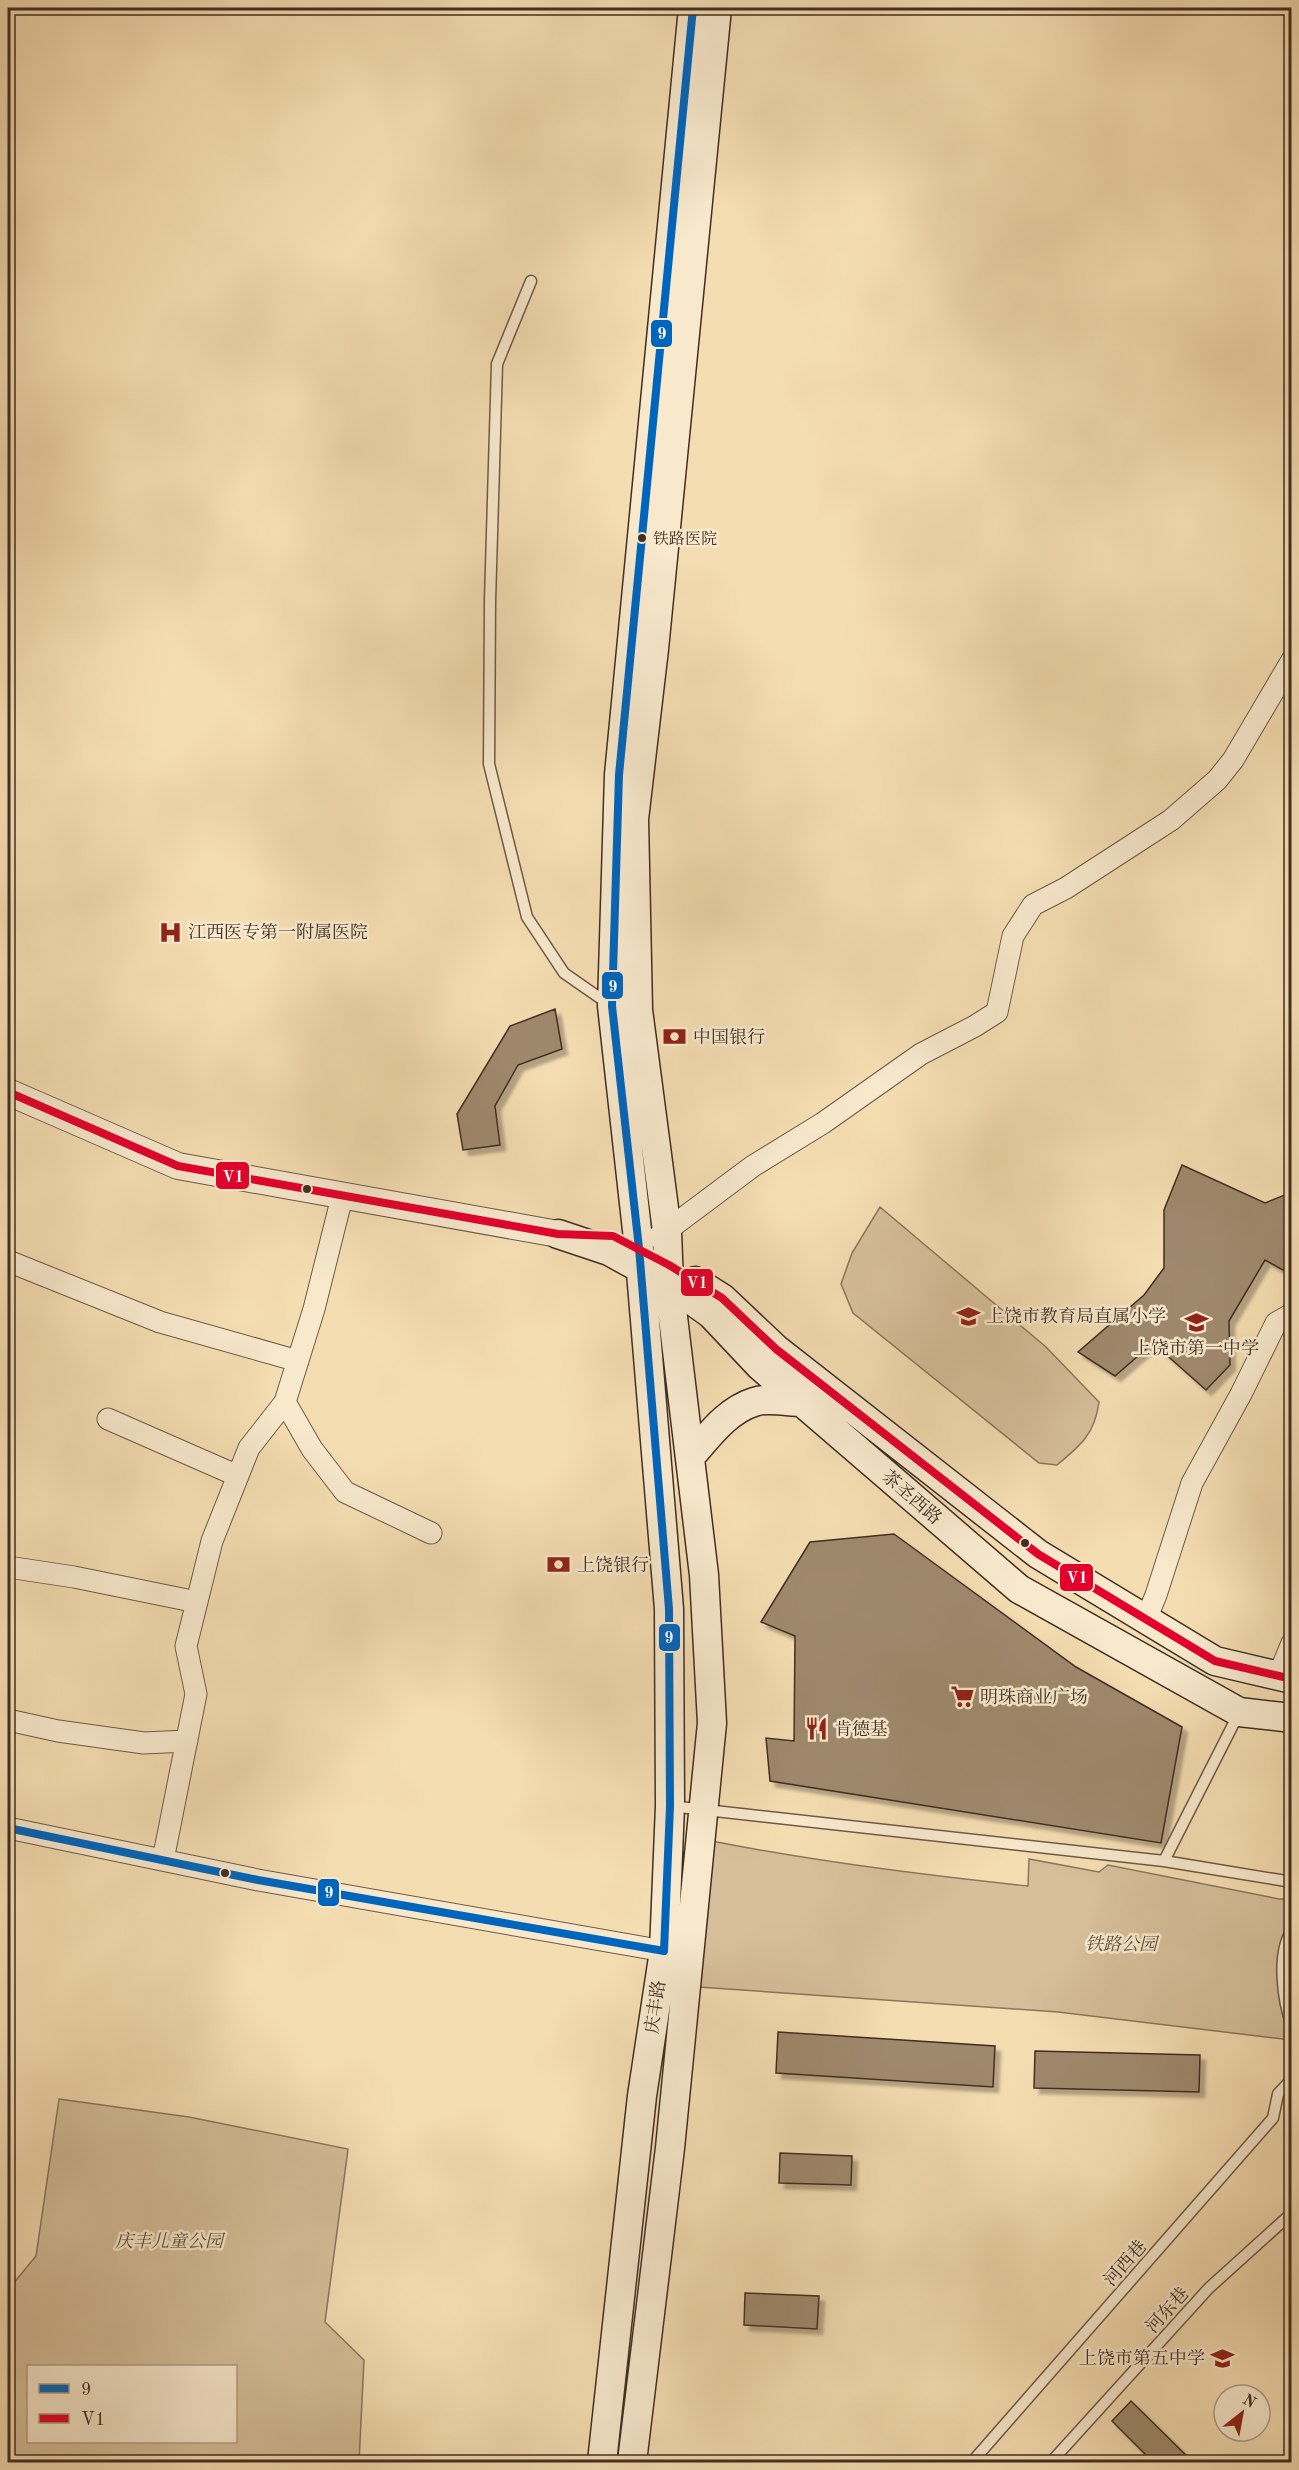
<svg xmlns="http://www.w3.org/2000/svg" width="1299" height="2470" font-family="'Old Standard TT','Noto Serif SC',serif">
	<defs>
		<filter id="shadow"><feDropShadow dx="5.5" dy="5.5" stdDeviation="1.5" flood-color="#0004"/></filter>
	</defs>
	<rect width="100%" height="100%" fill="#f5ddb2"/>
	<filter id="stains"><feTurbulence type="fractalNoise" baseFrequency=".00333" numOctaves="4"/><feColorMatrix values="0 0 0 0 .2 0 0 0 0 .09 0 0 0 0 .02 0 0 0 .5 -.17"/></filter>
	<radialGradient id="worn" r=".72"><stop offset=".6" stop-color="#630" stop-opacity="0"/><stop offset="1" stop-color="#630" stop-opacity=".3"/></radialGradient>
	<path fill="#d6bf9a" stroke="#8c765e" stroke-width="1.5" fill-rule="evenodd" d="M880,1207L1046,1347L1099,1402C1095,1434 1080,1446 1057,1465L1039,1463L853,1313L841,1284L852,1253Z
		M712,1841C817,1862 922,1875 1028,1886L1029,1859L1099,1872L1108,1865L1279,1899H1291V2040L1058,2012L699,1987Z
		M59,2099L189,2117L348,2149L325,2322L364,2360L359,2462H8V2290L36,2256ZM28,2366H236V2442H28Z"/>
	<path fill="#9f896d" stroke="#412e23" stroke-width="1.5" filter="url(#shadow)" d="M555,1009L562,1049L518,1065L495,1106L500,1145L463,1150L457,1114L510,1026Z
		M1182,1165L1265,1203L1292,1192V1275L1265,1260L1229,1321L1230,1365L1206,1390L1153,1343L1115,1376L1078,1352L1144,1295L1164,1268V1210Z
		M894,1534L1076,1667L1182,1727L1161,1843L770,1781L766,1738L794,1741L795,1636L761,1622L810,1542Z
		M778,2032L995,2046L993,2087L776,2073Z
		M1035,2051L1200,2055L1199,2092L1034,2088Z
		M780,2153L852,2156L851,2185L779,2183Z
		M745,2293L819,2296L817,2329L744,2325Z
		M1131,2401L1194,2463H1154L1112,2421Z"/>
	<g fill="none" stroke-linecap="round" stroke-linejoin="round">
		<defs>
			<path id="service" d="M531,281L497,364L490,601L489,764L527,917L564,973L610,1005
				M670,1806L1164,1861L1239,1713
				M1164,1861L1292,1882
				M1292,1930C1276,1954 1283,2001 1292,2026
				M972,2462L1273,2118L1278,2094L1292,2079
				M1051,2462L1209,2288L1292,2213"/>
			<path id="minor" d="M658,1237L753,1166L823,1123L921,1054L975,1026L997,1012L1013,936L1033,905L1066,888L1171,820L1217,780L1233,760L1292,660
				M8,1261L160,1322L298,1361
				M285,1402L312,1449L345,1492L431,1533
				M108,1419L238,1476
				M8,1567L74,1577L197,1602
				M1146,1619L1156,1595L1192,1483L1241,1394L1276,1323L1292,1314
				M1278,1677L1292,1643
				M8,1720L58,1731L144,1743L187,1741
				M8,1828L258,1880L664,1951
				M163,1860L196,1694L186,1646L212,1541L249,1448L285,1402L314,1309L342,1197"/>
			<path id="tertiary" d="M8,1092L178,1166L558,1234"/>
			<path id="secondary" d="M558,1234L609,1251L669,1284L711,1314L760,1366L1019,1589L1239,1712L1292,1718
				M695,1281L722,1298L776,1349L1038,1554L1215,1661L1292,1679
				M690,1457C709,1436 726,1411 754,1402C767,1397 788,1402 802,1402
				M602,2462L642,2096L664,1951L670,1806L669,1609L639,1248L612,1006L619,775L693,8
				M632,2462L670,2148L712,1723L704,1575L669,1284L667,1231L638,1010L634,819L654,649L717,8"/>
		</defs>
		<use href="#service" stroke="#6e5a47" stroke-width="13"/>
		<use href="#minor" stroke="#6e5a47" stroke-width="23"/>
		<use href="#tertiary" stroke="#6e5a47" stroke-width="28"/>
		<use href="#secondary" stroke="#412e23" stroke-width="31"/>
		<use href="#service" stroke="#f8e9cd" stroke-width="10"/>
		<use href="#minor" stroke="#f8e9cd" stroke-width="21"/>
		<use href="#tertiary" stroke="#f8e9cd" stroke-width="26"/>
		<use href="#secondary" stroke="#f8e9cd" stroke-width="28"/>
		<defs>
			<path id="bus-1" d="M8,1828L258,1880L664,1951L670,1806L669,1609L639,1248L612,1006L619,775L693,8"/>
			<path id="bus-2" d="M8,1092L178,1166L558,1234L613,1236L669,1265L722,1298L776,1349L1038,1554L1215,1661L1292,1679"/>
		</defs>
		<use href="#bus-1" stroke="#f8e9cd" stroke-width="12"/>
		<use href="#bus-2" stroke="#f8e9cd" stroke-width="12"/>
		<use href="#bus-1" stroke="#0065bd" stroke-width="8"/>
		<use href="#bus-2" stroke="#e4002b" stroke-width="8"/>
	</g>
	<defs>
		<symbol id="hospital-bare" viewBox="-9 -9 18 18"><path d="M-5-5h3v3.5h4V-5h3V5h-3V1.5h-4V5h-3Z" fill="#8f2418" stroke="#f8e9cd" stroke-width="2.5" paint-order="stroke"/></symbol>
		<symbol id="bank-bare" viewBox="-9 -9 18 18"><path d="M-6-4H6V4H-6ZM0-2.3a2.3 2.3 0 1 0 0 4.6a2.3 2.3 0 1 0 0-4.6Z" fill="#8f2418" stroke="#f8e9cd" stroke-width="2.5" paint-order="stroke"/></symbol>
		<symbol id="school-bare" viewBox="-9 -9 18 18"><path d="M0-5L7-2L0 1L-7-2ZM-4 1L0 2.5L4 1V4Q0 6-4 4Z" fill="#8f2418" stroke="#f8e9cd" stroke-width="2.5" paint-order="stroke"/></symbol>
		<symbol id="supermarket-bare" viewBox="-9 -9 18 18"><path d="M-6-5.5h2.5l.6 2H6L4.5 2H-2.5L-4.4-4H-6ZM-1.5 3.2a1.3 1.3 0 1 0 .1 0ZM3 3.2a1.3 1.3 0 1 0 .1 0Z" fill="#8f2418" stroke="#f8e9cd" stroke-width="2.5" paint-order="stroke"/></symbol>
		<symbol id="restaurant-bare" viewBox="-9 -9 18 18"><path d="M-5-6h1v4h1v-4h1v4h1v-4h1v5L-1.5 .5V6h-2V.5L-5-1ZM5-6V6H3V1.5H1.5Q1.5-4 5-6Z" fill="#8f2418" stroke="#f8e9cd" stroke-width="2.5" paint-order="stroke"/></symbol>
	</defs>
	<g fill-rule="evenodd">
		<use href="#hospital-bare" x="154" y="916" width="33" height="33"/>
		<use href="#bank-bare" x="658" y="1020" width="33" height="33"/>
		<use href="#school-bare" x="952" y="1300" width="33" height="33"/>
		<use href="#school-bare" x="1180" y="1306" width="33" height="33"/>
		<use href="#bank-bare" x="542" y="1548" width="33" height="33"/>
		<use href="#supermarket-bare" x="946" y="1680" width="33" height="33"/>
		<use href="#restaurant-bare" x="800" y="1712" width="33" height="33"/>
		<use href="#school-bare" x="1206" y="2342" width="33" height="33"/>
	</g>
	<g fill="#412e23" stroke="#f8e9cd" stroke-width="2">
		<circle cx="642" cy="538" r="5"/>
		<circle cx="307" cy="1189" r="5"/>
		<circle cx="1025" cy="1543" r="5"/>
		<circle cx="225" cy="1873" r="5"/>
	</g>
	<g text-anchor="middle" stroke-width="5" stroke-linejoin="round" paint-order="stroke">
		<g font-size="16" fill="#412e23" stroke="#f8e9cd" text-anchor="start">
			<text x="653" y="544">铁路医院</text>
		</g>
		<g font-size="18" fill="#412e23" stroke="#f8e9cd" text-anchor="start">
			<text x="188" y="938">江西医专第一附属医院</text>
			<text x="693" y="1043">中国银行</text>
			<text x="986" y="1322">上饶市教育局直属小学</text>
			<text x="1196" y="1354" text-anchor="middle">上饶市第一中学</text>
			<text x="577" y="1571">上饶银行</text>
			<text x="980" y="1703">明珠商业广场</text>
			<text x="834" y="1735">肯德基</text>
			<text x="1205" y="2364" text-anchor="end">上饶市第五中学</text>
		</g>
		<g font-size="18" fill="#412e23" stroke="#f8e9cd">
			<text transform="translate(912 1497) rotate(41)" y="6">茶圣西路</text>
			<text transform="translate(655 2007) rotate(-82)" y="6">庆丰路</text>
			<text transform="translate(1125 2263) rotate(-49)" y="6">河西巷</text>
			<text transform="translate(1167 2310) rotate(-48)" y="6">河东巷</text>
		</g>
		<g font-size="18" font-style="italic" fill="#5f4b3b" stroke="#f8e9cd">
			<text x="1121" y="1950">铁路公园</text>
			<text x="169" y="2247">庆丰儿童公园</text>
		</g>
	</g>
	<g stroke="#f8e9cd" stroke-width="2">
		<rect x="650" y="319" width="23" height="29" rx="6" fill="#0065bd"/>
		<rect x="601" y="971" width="23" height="29" rx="6" fill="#0065bd"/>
		<rect x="215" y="1161" width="35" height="29" rx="6" fill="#e4002b"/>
		<rect x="680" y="1268" width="34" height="29" rx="6" fill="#e4002b"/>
		<rect x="1059" y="1563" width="35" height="29" rx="6" fill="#e4002b"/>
		<rect x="658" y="1623" width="23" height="29" rx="6" fill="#0065bd"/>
		<rect x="317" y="1878" width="23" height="29" rx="6" fill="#0065bd"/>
	</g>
	<g font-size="16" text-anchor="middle" font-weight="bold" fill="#fff">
		<text x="662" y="339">9</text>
		<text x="613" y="992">9</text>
		<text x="233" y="1182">V1</text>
		<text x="697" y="1288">V1</text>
		<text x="1077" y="1583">V1</text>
		<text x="669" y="1643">9</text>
		<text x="329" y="1898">9</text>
	</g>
	<rect width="1299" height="2470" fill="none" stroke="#f5ddb2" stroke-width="30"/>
	<rect x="9" y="9" width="1281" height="2452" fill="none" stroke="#412e23" stroke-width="3"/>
	<rect x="15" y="15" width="1269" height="2440" fill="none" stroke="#412e23" stroke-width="1.5"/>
	<rect x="27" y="2365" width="210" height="78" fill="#f8e9cd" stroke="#af9e89" stroke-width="1.5"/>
	<rect x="39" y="2384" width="30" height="9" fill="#0065bd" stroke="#af9e89" stroke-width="1.5"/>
	<text x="81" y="2395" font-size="18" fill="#412e23">9</text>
	<rect x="39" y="2414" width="30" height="9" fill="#e4002b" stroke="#af9e89" stroke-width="1.5"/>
	<text x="81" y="2425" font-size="18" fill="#412e23">V1</text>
	<g transform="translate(1242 2413) rotate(31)"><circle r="28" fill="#f8e9cd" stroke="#af9e89" stroke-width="1.5"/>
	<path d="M0-4.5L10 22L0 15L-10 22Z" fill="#8f2418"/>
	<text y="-9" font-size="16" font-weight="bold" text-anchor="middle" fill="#412e23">N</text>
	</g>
	<rect width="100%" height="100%" filter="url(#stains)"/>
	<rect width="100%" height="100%" fill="url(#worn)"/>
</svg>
